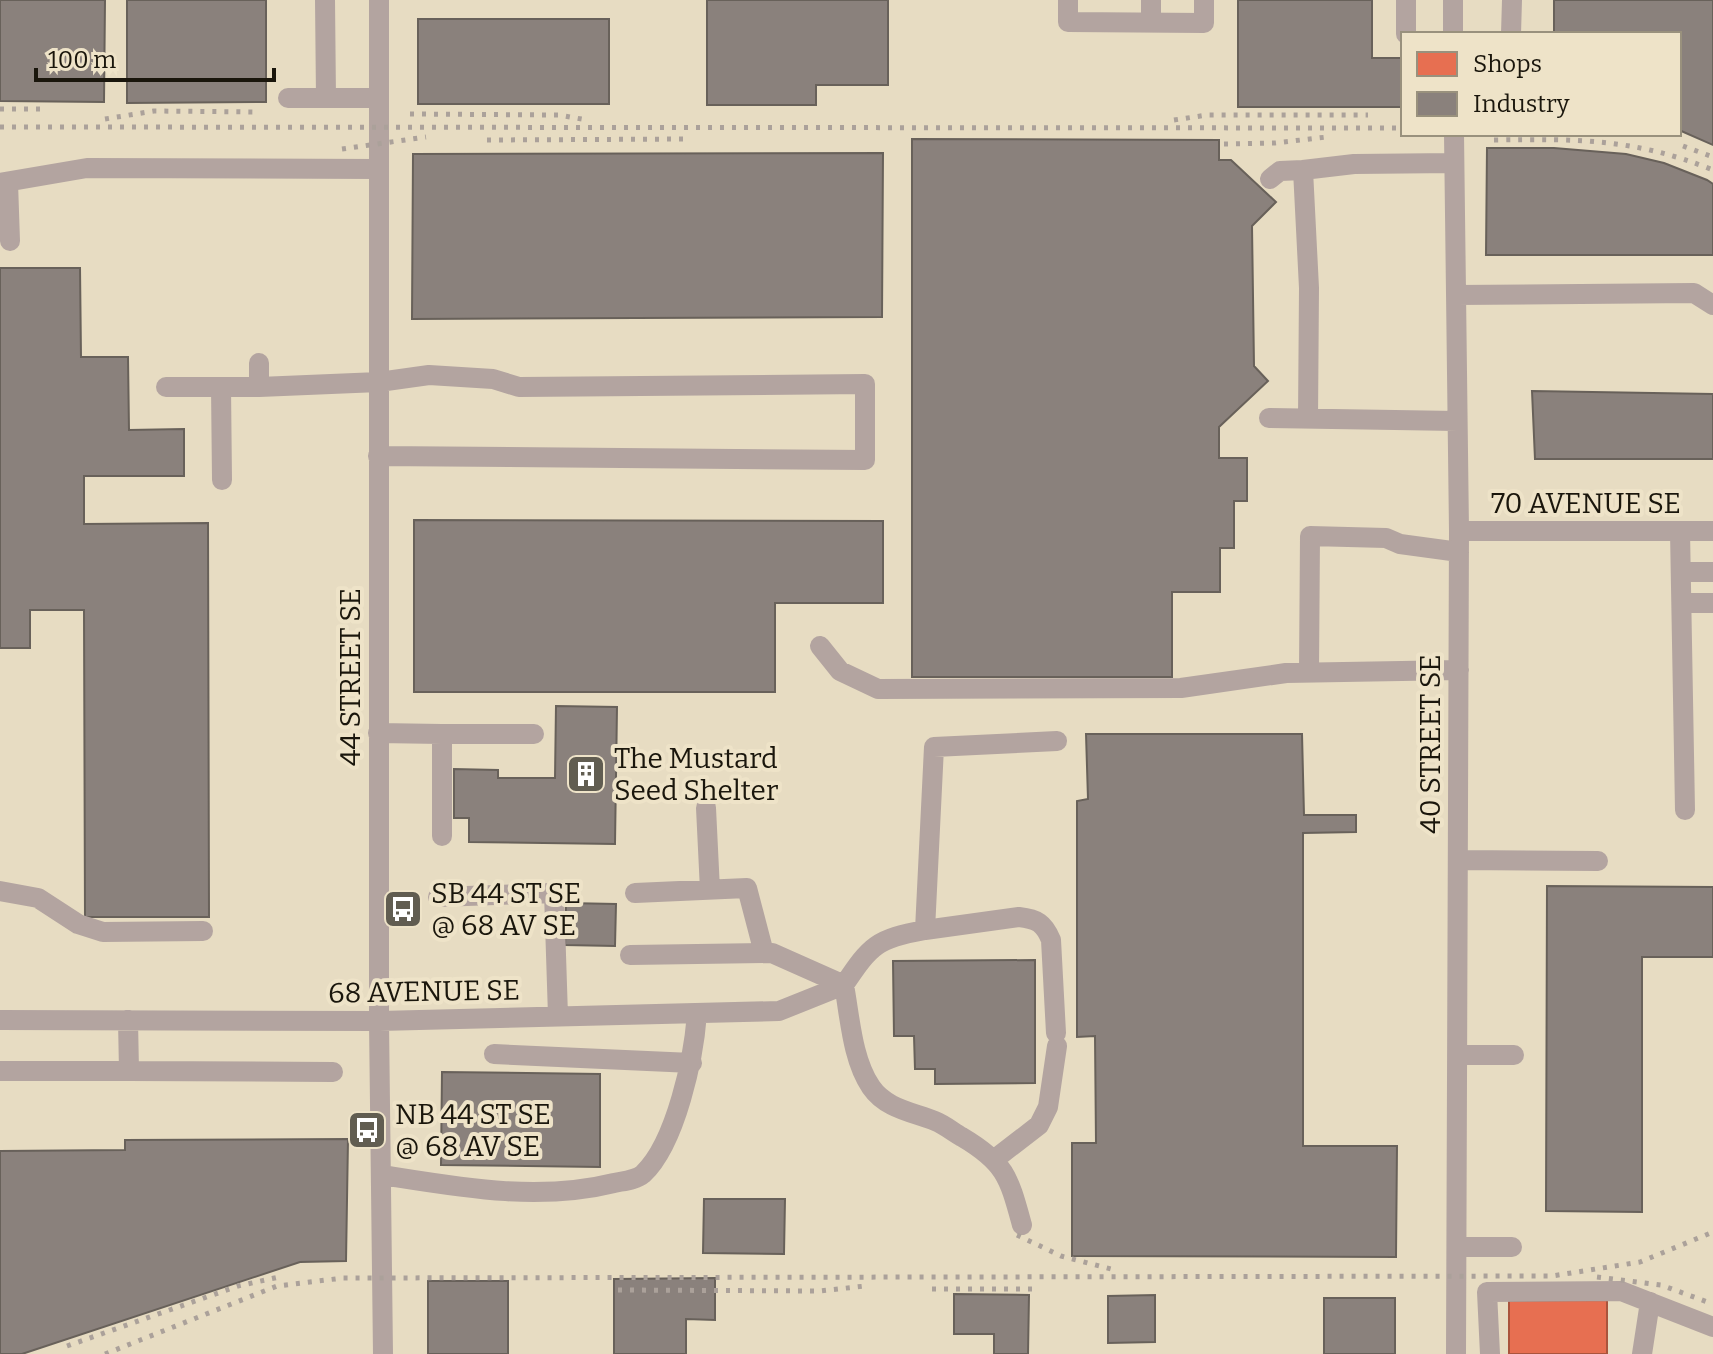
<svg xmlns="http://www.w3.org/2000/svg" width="1713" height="1354" font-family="Bitter,serif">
	<rect width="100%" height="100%" fill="#e6e0d0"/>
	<path fill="#e7dcc2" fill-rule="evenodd" d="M0,0H1713V1354H0ZM1403,34H1679V134H1403Z"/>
	<path fill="#e76f51" stroke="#aa543c" stroke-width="2" d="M1607,1300V1354H1509V1301Z"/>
	<path fill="#8a817c" stroke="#68615a" stroke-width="2" d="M0,0H105L104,102L0,101Z
		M127,0H266V102L127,103Z
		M707,0H888V85H816V105H707Z
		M1238,0H1372V58H1403V107H1238Z
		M1554,0H1713V145L1679,130V34H1554Z
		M418,19H609V104H418Z
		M912,139L1219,140V160H1231L1276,202L1252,226L1254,366L1268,381L1219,427V458H1247V501H1234V548H1220V592H1172V677H912Z
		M1487,148H1554L1626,154L1664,163L1707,180L1713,184V255H1486Z
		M883,153L882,317L412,319L413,154Z
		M0,268H80L81,357H128L129,430L184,429V476H84V524L208,523L209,917H85L84,610H30V648H0Z
		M1532,391L1713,394V459H1535Z
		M414,520L883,521V603H775V692H414Z
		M556,706L617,707L615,844L469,842V818H454V769L498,770V778H555Z
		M1086,734H1302L1304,815H1356V832L1303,833V1146H1397L1396,1257L1072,1256V1143H1096L1095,1036L1077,1037V801L1088,799Z
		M1547,886L1713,887V957H1642V1212L1546,1211Z
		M566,903L616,904L615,946L565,945Z
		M1035,960V1083L935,1084V1069H915L914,1036H894L893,961Z
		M442,1072L600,1074V1167L441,1165Z
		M348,1139L346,1261L300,1262L22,1354H0V1151L125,1150V1140Z
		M704,1199H785L784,1254L703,1253Z
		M715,1278V1320L686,1319V1354H614V1279Z
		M428,1281H508V1354H428Z
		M954,1294L1029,1295L1028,1354H994V1334H954Z
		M1155,1295V1342L1108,1343V1296Z
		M1324,1298H1395V1354H1324Z"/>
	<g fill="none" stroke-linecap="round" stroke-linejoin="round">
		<path stroke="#b3a4a0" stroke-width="20" d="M325,0L326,98
			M379,0V1021L383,1354
			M1068,0V22L1204,23V0
			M1406,0V34
			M1453,0V34
			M1151,23V0
			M1511,34L1512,0
			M288,98H378
			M1454,134L1459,531L1456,1354
			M1303,170L1354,164L1454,163
			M1270,179L1280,171L1303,170L1309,288L1308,419
			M8,182L10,241
			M0,183L87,168L378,169
			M1456,295L1694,293L1713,305
			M259,363V387
			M166,387H259L379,382L429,375L493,379L519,387L865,384V460L378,456
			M221,387L222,480
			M1269,418L1457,421
			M1459,531H1713
			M1680,531L1685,810
			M1681,572H1713
			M1682,603H1713
			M820,646L840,671L878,689L1181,688L1286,673L1459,670
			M1309,672L1310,536L1386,538L1400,544L1459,552
			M378,733L442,734
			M706,808L710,890
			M442,836V734H534
			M1458,860L1598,861
			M0,891L38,898L78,924L103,932L203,931
			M635,893L747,888L764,953
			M438,897L554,893L558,1016
			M925,930L1019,917C1037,919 1044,923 1051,940L1056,1033
			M630,955L772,953L844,985
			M0,1020L379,1021L779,1011L844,985
			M494,1054L692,1063
			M1457,1055H1514
			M0,1071H129L128,1020
			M129,1071L333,1072
			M995,1159L1039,1125L1048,1107L1057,1046
			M382,1175C458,1187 538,1202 614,1183C623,1181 636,1180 643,1174C676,1143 694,1057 697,1013
			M1022,1225C1009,1178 1006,1163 962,1137C953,1132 945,1125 935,1121C913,1112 886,1109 871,1087C852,1059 850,1017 844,985C871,945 876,939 925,930L934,747L1057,741
			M1457,1247H1512
			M1490,1354L1487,1292L1621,1291L1713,1327
			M1642,1354L1650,1302"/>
		<path stroke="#aba19a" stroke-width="5" stroke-dasharray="4 8" stroke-linecap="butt" d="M0,109H43
			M410,114L559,115L587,120
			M105,119L154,111L259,112
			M1174,120L1207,115H1368
			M0,127L1403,128
			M487,140L691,139
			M1494,140C1578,139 1633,138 1713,170
			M1224,144L1275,143L1327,137
			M1683,146L1713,157
			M342,149L426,137
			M1017,1235L1061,1256L1111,1269
			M1597,1277L1661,1285L1713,1304
			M932,1289H1032
			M618,1290L820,1291L865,1286
			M67,1346L238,1286L279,1277
			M105,1354L277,1286L343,1278L1552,1276L1640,1262L1713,1232"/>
	</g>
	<defs>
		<symbol id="building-square" viewBox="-11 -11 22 22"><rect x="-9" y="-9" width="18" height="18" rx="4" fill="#615d51" stroke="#eee3c8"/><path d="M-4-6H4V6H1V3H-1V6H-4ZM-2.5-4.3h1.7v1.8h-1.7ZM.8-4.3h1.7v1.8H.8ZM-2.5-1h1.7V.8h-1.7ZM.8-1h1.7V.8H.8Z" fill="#fff"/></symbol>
		<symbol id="bus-square" viewBox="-11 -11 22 22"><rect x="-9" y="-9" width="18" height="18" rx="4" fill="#615d51" stroke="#eee3c8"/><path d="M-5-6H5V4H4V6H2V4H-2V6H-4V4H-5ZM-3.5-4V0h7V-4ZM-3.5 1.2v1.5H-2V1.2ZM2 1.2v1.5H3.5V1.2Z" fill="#fff"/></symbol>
	</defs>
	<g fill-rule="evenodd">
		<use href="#building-square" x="564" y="752" width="44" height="44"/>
		<use href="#bus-square" x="381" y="887" width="44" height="44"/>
		<use href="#bus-square" x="345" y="1108" width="44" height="44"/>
	</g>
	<g text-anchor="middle" stroke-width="8" stroke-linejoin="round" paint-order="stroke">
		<g font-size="28" fill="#1a160c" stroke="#eee3c8">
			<text x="1586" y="513">70 AVENUE SE</text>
			<text transform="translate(350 677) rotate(-90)" y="10">44 STREET SE</text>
			<text transform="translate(1430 744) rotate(-90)" y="10">40 STREET SE</text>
			<text transform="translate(424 991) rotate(-1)" y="10">68 AVENUE SE</text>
		</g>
		<g font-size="28" fill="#1a160c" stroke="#eee3c8" text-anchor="start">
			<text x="614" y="768">The Mustard<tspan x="614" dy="32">Seed Shelter</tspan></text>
			<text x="431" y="903">SB 44 ST SE<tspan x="431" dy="32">@ 68 AV SE</tspan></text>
			<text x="395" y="1124">NB 44 ST SE<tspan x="395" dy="32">@ 68 AV SE</tspan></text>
		</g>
	</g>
	<rect x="1401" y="32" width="280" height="104" fill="#eee3c8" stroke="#99917d" stroke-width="2"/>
	<rect x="1417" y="52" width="40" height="24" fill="#e76f51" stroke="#99917d" stroke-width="2"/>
	<text x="1473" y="72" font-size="24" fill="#1a160c">Shops</text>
	<rect x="1417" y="92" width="40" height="24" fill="#8a817c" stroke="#99917d" stroke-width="2"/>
	<text x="1473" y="112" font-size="24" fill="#1a160c">Industry</text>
	<path d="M36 68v12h238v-12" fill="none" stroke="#1a160c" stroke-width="4"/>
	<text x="48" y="68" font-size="24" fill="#1a160c" stroke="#eee3c8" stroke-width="6" paint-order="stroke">100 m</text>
</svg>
